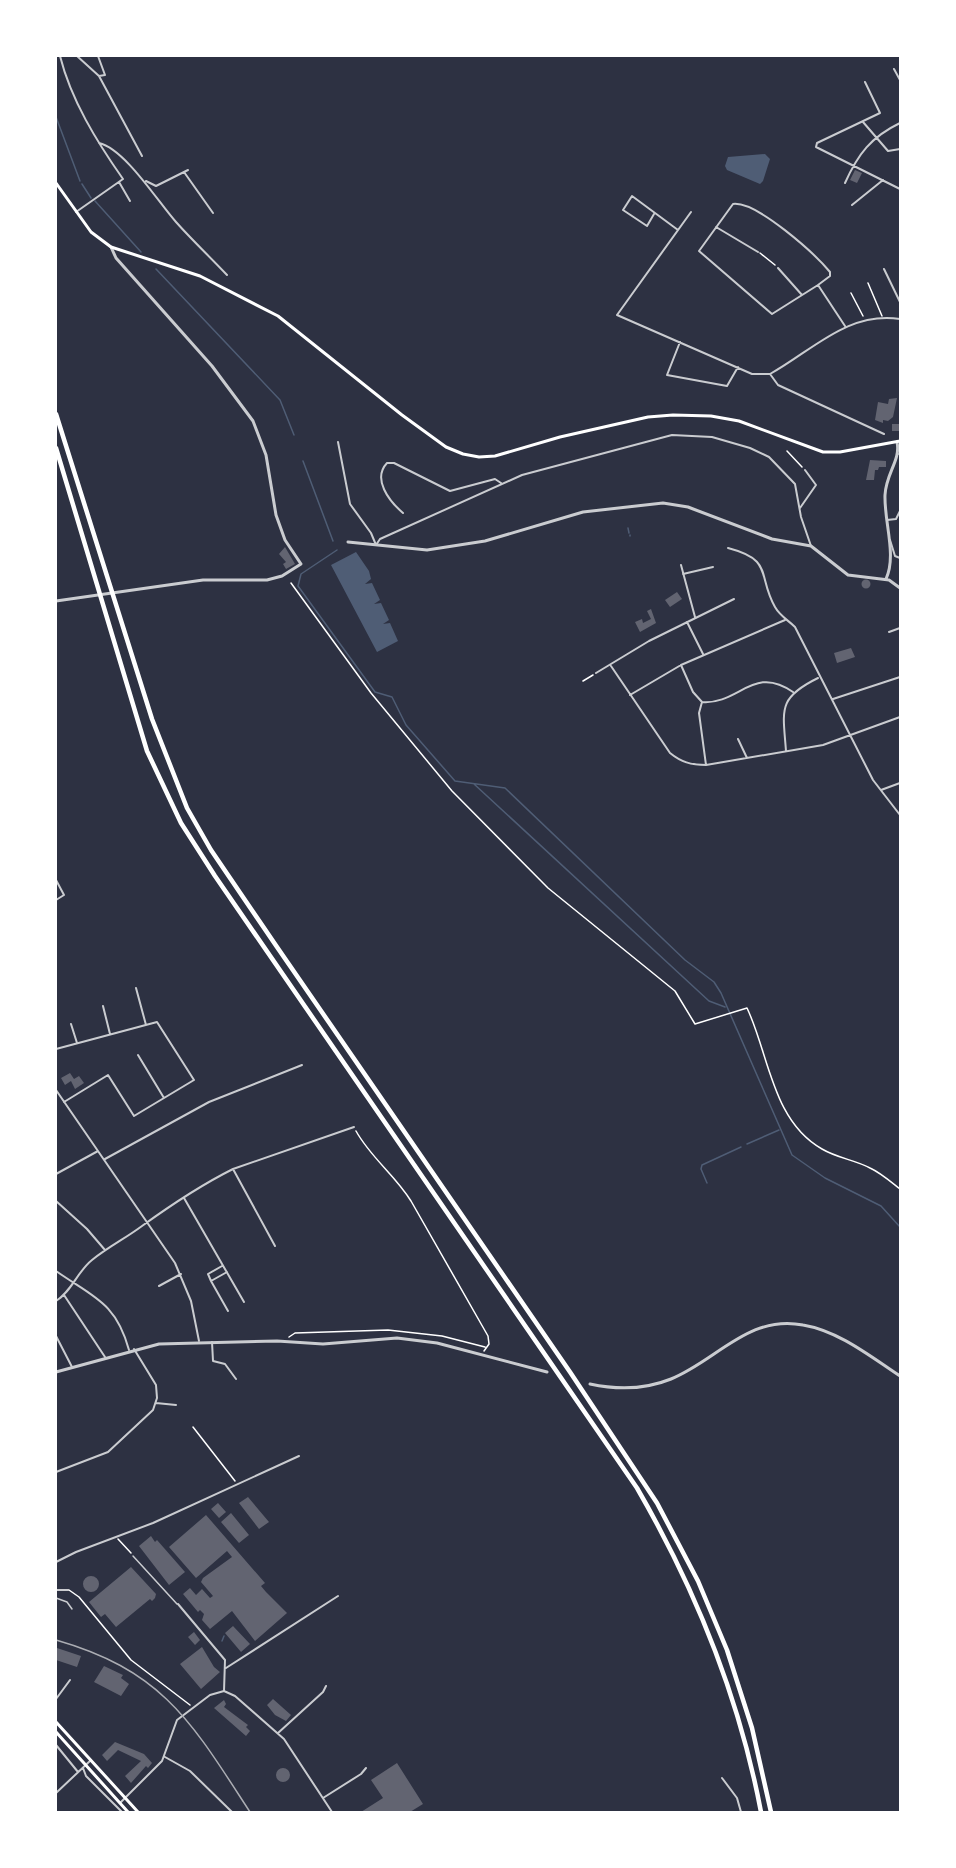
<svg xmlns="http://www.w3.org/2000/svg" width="956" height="1868" font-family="Arial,sans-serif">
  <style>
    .water { fill: #4f5d75 }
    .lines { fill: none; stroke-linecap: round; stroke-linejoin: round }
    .stream { stroke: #4f5d75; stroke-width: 1.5 }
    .building { fill: #626471 }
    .path { stroke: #fff; stroke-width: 1.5 }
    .service { stroke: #caccd0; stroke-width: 1.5 }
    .minor { stroke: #caccd0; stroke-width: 2 }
    .tertiary { stroke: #caccd0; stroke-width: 3 }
    .secondary { stroke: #fff; stroke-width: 3 }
    .motorway { stroke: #fff; stroke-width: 4.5 }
    .rail { stroke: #abadb3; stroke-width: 1.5 }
  </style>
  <rect width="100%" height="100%" fill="#2d3142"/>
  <path class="water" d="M 765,154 L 770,159 L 763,181 L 760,184 L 727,170 L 725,166 L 728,157 Z
    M 356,552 L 369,571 L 371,579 L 365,584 L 372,583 L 380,600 L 374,604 L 381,603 L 389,620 L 383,624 L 390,623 L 398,641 L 377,652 L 331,565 Z"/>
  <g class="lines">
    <path class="stream" d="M 56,117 L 80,181
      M 82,184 L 91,198
      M 95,201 L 141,252
      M 156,269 L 280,400 L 294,435
      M 303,461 L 333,541
      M 628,528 L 629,533
      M 630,535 L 630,536
      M 337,550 L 301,574 L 298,586 L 375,692 L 392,697 L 406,725 L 455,781 L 505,788 L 685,960 L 714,982 L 721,993 L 792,1155 L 825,1178 L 881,1206 L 900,1227
      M 474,784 L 709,1001 L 725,1007
      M 747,1144 L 779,1130
      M 707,1183 L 701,1169 L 702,1165 L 741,1147
      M 222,1641 L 224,1636"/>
  </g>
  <path class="building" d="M 855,170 L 862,173 L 857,183 L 850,180 Z
    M 897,398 L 893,417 L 888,421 L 883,420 L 883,423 L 875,420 L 878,402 L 888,404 L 889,399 Z
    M 892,424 L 900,424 L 900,431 L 892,431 Z
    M 870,460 L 886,461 L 886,467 L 879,467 L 878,470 L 875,470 L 874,480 L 866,480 Z
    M 285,547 L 295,564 L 286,569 L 283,564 L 286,562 L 279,554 Z
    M861.5 584a4.5 4.5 0 1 1 9 0a4.5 4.5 0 1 1-9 0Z
    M 677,592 L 682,599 L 670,607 L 665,600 Z
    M 651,609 L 656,623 L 640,632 L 635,622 L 642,619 L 643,623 L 651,619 L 647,611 Z
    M 851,648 L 855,657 L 837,663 L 834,653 Z
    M 70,1073 L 74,1079 L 79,1076 L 84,1083 L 75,1089 L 71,1081 L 65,1085 L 61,1078 Z
    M 248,1497 L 269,1522 L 259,1529 L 239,1503 Z
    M 218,1503 L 226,1512 L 219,1518 L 211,1509 Z
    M 231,1513 L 249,1535 L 239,1543 L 221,1522 Z
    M 206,1515 L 265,1583 L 261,1586 L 266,1592 L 287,1613 L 255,1641 L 232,1611 L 210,1629 L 202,1620 L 204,1614 L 200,1610 L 198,1612 L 183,1594 L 190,1588 L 196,1595 L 202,1589 L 210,1598 L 213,1596 L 201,1582 L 203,1578 L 232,1557 L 227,1551 L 196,1578 L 169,1547 Z
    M 151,1536 L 155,1542 L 157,1540 L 185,1572 L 169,1585 L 139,1546 Z
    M 131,1567 L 156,1594 L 155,1598 L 152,1601 L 150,1599 L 116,1627 L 105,1614 L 101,1617 L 89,1602 Z
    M83 1584a8 8 0 1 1 16 0a8 8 0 1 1-16 0Z
    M 233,1626 L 250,1644 L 241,1652 L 225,1633 Z
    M 194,1632 L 200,1640 L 195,1645 L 188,1637 Z
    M 202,1647 L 214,1667 L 220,1672 L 201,1689 L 180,1664 Z
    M 57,1648 L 81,1656 L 77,1667 L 56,1660 Z
    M 104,1666 L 123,1675 L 121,1678 L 129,1684 L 121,1696 L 94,1682 Z
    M 273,1699 L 291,1715 L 286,1721 L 275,1715 L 267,1705 Z
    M 224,1700 L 226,1704 L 224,1707 L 248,1725 L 246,1727 L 250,1731 L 246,1736 L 214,1708 Z
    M 115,1742 L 144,1754 L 152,1763 L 148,1768 L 146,1766 L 131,1783 L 125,1776 L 141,1761 L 118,1750 L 107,1761 L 102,1755 Z
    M 397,1763 L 423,1804 L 410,1812 L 361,1812 L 383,1798 L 371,1780 Z
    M276 1775a7 7 0 1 1 14 0a7 7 0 1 1-14 0Z"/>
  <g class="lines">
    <path class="path" d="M 760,253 L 775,265
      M 868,283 L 882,316
      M 851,293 L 863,316
      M 787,451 L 802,467
      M 291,583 L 371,693 L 452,791 L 548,888 L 675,991 L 695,1024 L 747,1008 C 769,1054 772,1121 822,1149 C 837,1158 855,1160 870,1168 C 881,1173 891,1182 900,1189
      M 583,681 L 593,675
      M 356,1131 C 371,1158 395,1175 411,1201 L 488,1336 L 489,1344 L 484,1351
      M 289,1337 L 295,1333 L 388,1330 L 442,1336 L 485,1347
      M 193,1427 L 235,1481
      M 118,1539 L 131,1553
      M 56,1590 L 69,1590 L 79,1597 L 131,1660 L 190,1705"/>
    <path class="service" d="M 133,1556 L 177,1604
      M 56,1598 L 67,1602 L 72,1609"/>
    <path class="minor" d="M 60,56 C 71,100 97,142 123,179 L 76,212
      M 77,56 L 99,76 L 142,156
      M 98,56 L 105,75 L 99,76
      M 894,69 L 900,80
      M 865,82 L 880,113 L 817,143 L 816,147 L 900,189
      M 863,122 L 888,151 L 900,149
      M 99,143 C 125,149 158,202 176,222 C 192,240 210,257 227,275
      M 184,172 L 213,213
      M 146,181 L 156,186 L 188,170
      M 119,182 L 130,201
      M 845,183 C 858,154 871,137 900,123
      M 852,205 L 883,180
      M 654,214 L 647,226 L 623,210 L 632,196 L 678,230
      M 716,227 L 758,252
      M 778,268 L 802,295
      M 884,269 L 900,302
      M 818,285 L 772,314 L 699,251 L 733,204 C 757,201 815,254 830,272 L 830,276 L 818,285 L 845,326
      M 617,315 L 752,374 L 770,374 L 778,385 L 884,434
      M 617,315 L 691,212
      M 680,342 L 667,375 L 727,386 L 738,367
      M 770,374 C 813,350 848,311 900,319
      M 338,442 L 350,504 L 371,533 L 376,545 L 380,539 L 522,475 L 672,435 L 712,437 L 750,448 L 769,457 L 795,484 L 801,517 L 811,546
      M 899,454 L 900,454
      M 800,508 L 816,485 L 805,470
      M 403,513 C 389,501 372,479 387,463 L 394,463 L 450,491 L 495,479 L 501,483
      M 887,520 L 896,519 L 900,511
      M 890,540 L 895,556 L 900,558
      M 728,548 C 774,560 757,575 775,607 C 780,616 788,620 795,627 L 873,780 L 900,815
      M 681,565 L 695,617
      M 683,574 L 713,567
      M 687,622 L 703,654
      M 889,632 L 900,628
      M 681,665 L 693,692 L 702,702 L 699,713 L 706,765
      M 611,666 L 670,753 C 681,762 691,765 706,765 L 823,745 L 900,717
      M 596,673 L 649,641 L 734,599
      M 630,695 L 681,665 L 785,620
      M 833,699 L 900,677
      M 702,702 C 739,705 753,664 793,692
      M 738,739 L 747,758
      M 786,751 C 783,710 777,698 818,678
      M 881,790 L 900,783
      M 56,880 L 64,895 L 56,900
      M 136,988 L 146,1025
      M 103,1006 L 110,1034
      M 71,1024 L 77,1043
      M 56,1049 L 157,1022 L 194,1080 L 134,1116 L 108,1075 L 64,1102
      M 138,1055 L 164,1098
      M 56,1090 L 175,1263 L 191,1301 L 199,1341
      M 105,1159 L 209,1102 L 302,1065
      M 233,1169 L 275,1246
      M 56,1174 L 98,1151
      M 184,1198 L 244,1302
      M 56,1201 L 87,1229 L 105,1250
      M 56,1271 C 93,1297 116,1302 129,1350
      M 227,1272 L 211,1281 L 228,1311
      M 211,1281 L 208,1274 L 222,1266
      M 159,1286 L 181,1274
      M 64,1295 L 105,1357
      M 56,1301 C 72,1291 77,1272 92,1260 C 108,1247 126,1238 142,1226 C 171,1205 201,1185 233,1169 L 354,1127
      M 56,1336 L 72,1367
      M 212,1342 L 213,1361 L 225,1364 L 236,1379
      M 156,1403 L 176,1405
      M 56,1472 L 108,1452 L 153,1410 L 157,1398 L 156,1385 L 134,1349
      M 56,1562 L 76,1552 L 153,1523 L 299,1456
      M 178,1604 L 225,1660 L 224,1691
      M 226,1668 L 338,1596
      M 56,1699 L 70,1680
      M 278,1733 L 323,1692 L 326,1686
      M 56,1745 L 78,1772
      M 165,1757 L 190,1771 L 232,1812
      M 83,1768 L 86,1776 L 122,1812
      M 722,1778 L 737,1798 L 741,1812
      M 56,1793 L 91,1760
      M 323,1798 L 361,1774 L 366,1768
      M 120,1803 L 162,1761 L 177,1720 L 210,1695 L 224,1691 L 235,1696 L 284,1739 L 332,1812"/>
    <path class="tertiary" d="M 348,542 L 427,550 L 485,541 L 583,512 L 663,503 L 688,507 L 772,539 L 811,546 L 848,575 L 889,580 L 900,588
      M 886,579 C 897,555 884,522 885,495 C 886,473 901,460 897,442
      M 56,601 L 203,580 L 267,580 L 282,576 L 301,564 L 285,540 L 276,515 L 266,455 L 253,421 L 212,366 L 116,258 L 111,247
      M 56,1372 L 159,1344 L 277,1341 L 323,1344 L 397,1338 L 437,1343 L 547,1372
      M 590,1384 C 618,1390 644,1390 671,1379 C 716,1361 749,1314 803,1325 C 839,1331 871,1357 900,1376"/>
    <path class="secondary" d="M 56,183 L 91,232 L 111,247 L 200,276 L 278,316 L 402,415 L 446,447 L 463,454 L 479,457 L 495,456 L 560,437 L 648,417 L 673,415 L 711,416 L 739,421 L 823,452 L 840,452 L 900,441
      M 56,1722 L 138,1812
      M 56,1732 L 128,1812"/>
    <path class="motorway" d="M 56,414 L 152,719 L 187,808 L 211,850 L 277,947 L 570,1372 L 657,1503 L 698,1581 L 727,1650 L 752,1728 L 771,1812
      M 56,448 L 147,751 L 181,823 L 215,876 L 637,1488 C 696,1590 739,1696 761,1812"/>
    <path class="rail" d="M 56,1640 C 164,1671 192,1723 250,1812"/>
  </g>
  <rect width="956" height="1868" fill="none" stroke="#ffffff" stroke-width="114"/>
</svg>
